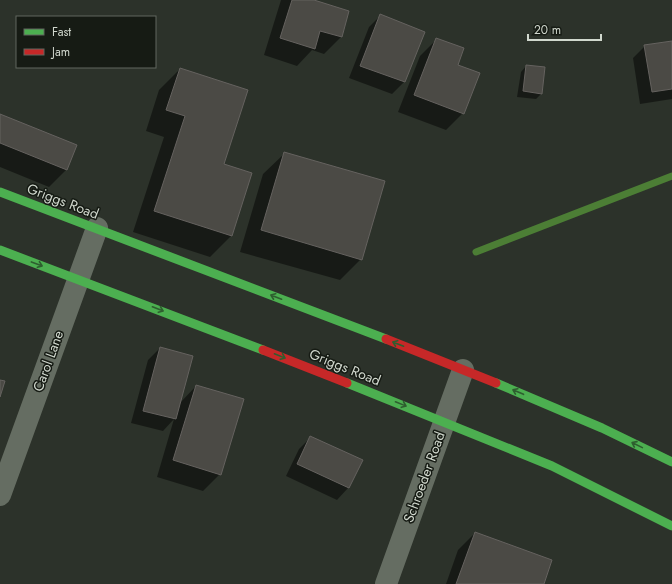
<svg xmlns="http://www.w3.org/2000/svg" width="672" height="584" font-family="Jost,sans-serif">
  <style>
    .shadow { fill: #0007 }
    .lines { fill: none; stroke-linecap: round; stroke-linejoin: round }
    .stream { stroke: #4c7e35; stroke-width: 7 }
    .building { fill: #4b4a45; stroke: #65625f }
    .street { stroke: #656d62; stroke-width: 22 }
    .fast { stroke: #4caf50; stroke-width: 9 }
    .jam { stroke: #c62828; stroke-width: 9 }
    .oneway { stroke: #2e5e2f }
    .labels { text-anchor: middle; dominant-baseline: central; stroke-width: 3; stroke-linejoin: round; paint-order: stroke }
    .street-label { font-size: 14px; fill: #d1d8ce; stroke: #161b14 }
  </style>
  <rect width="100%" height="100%" fill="#2c322a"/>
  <path class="shadow" d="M 281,0 L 313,0 L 348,12 L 341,37 L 324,54 L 312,50 L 297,66 L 264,55 Z
    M 381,15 L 423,32 L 404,82 L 392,94 L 349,78 L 369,27 Z
    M 437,39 L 457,65 L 463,113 L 446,130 L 398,112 L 420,56 Z
    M 672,42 L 672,99 L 640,104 L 633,58 L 645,46 Z
    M 526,66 L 542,93 L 536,99 L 517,97 L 521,72 Z
    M 180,69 L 223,165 L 231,236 L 210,257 L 133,232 L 164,137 L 146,131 L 159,90 Z
    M 0,115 L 76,146 L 66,170 L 49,187 L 0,167 Z
    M 285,153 L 361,259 L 340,280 L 240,252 L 263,174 Z
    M 160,348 L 179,404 L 196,386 L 220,474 L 203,491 L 157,477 L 174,419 L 163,431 L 131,423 L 148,360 Z
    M 311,437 L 348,488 L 337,500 L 286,476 L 299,449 Z
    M 475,533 L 542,584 L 446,584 L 458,550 Z"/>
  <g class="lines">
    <path class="stream" d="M 476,252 L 672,176"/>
  </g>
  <path class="building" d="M 292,0 L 314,0 L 349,11 L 342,37 L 320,31 L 315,49 L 280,38 Z
    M 380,14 L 425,32 L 405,82 L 360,66 Z
    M 436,38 L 464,48 L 458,65 L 480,73 L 464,114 L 414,95 Z
    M 672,41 L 672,89 L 652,92 L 644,45 Z
    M 526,65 L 545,67 L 542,94 L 523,91 Z
    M 180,68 L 248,90 L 224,164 L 252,173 L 232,236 L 154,211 L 185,116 L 166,110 Z
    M 0,114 L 77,145 L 67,170 L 0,143 Z
    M 284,152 L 385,181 L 362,260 L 261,230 Z
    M 160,347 L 193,356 L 176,419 L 143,411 Z
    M 0,380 L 5,381 L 0,397 Z
    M 196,385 L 244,399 L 221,475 L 173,460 Z
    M 310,436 L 363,460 L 349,488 L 297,464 Z
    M 475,532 L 552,560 L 544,584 L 456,584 Z"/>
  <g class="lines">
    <path class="street" d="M 0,495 L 97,228
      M 386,584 L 463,370"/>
    <path class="fast" d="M 0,192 L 386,339
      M 0,250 L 263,350
      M 347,383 L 552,466 L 672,526
      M 496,383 L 602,428 L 672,462"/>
    <path class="jam" d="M 386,339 L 496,383
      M 263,350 L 347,383"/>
  </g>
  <defs><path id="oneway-shaft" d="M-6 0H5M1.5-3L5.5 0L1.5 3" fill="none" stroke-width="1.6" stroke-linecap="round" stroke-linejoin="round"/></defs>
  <g class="oneway">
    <use href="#oneway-shaft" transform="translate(37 264) rotate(20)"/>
    <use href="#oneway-shaft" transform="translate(276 297) rotate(-159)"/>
    <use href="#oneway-shaft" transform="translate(158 309) rotate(21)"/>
    <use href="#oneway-shaft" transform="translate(398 344) rotate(-159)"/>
    <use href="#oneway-shaft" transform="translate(280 356) rotate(22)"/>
    <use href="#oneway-shaft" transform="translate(518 392) rotate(-157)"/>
    <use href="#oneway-shaft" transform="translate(401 404) rotate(22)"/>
    <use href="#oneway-shaft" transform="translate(637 445) rotate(-154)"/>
  </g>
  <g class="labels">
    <g class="street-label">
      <text transform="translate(63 201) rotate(21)">Griggs Road</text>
      <text transform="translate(48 361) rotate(-70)">Carol Lane</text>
      <text transform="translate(345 367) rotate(22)">Griggs Road</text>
      <text transform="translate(424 477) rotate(-70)">Schroeder Road</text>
    </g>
  </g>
  <rect x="16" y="16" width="140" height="52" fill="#161b14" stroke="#61675e"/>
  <rect x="24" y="29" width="20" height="6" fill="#4caf50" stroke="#61675e"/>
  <text x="52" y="36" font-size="12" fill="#d1d8ce">Fast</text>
  <rect x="24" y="49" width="20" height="6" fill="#c62828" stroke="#61675e"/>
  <text x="52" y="56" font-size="12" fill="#d1d8ce">Jam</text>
  <path d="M528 34v6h73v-6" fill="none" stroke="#d1d8ce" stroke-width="2"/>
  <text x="534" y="34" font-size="12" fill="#d1d8ce" stroke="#161b14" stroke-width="3" paint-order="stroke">20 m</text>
</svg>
